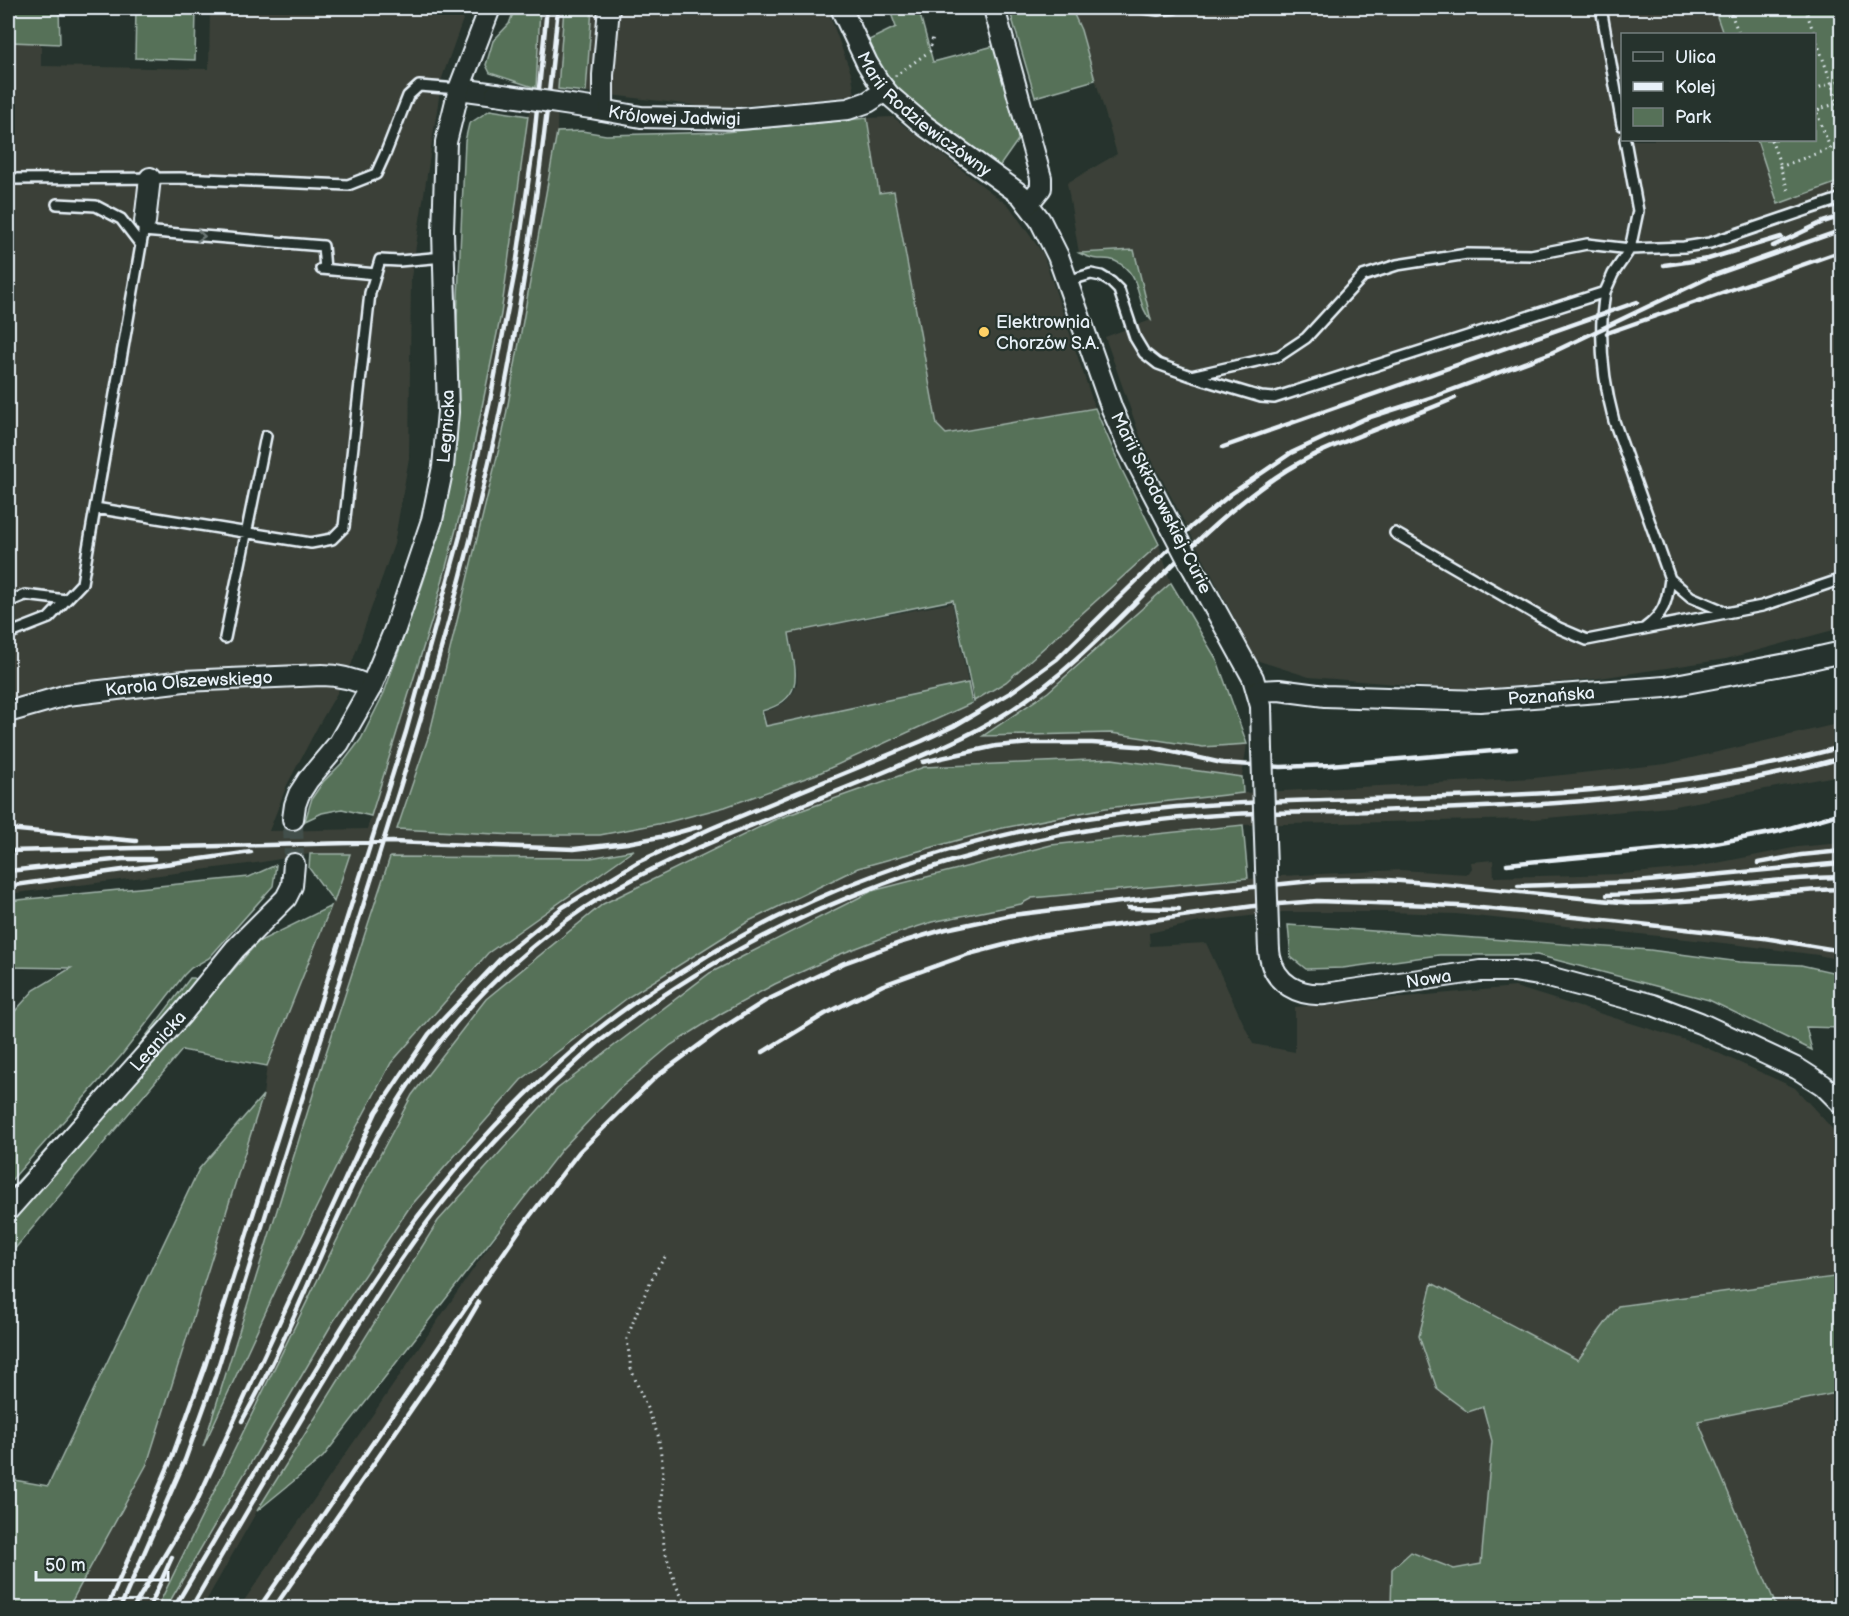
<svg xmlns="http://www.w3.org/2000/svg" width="1849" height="1616" font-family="'Balsamiq Sans',sans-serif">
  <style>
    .built { fill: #3a4138; fill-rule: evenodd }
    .green { fill: #567158; stroke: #9fb1a8; stroke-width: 1.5 }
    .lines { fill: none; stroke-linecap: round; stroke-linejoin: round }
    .minor-tunnel { stroke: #43504b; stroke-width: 20; stroke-dasharray: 20 10; stroke-linecap: butt }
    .service-casing { stroke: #e8f1f8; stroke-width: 14 }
    .minor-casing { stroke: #e8f1f8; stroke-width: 24 }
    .path { stroke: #e8f1f8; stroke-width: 3; stroke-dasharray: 1.5 4.5; stroke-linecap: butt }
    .service { stroke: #26332d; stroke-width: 9 }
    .minor { stroke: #26332d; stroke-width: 20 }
    .rail { stroke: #e8f1f8; stroke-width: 4.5 }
    .minor-bridge-casing { stroke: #e8f1f8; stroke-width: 24; stroke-linecap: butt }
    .minor-bridge { stroke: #26332d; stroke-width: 20 }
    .oneway { stroke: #6a7674 }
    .poi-dot { fill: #ffd166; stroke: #26332d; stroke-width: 2 }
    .labels { text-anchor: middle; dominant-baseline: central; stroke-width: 4.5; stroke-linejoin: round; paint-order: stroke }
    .street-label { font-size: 18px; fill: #e8f1f8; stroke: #26332d }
    .poi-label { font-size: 18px; fill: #e8f1f8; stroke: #26332d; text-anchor: start }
  </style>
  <rect width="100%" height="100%" fill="#26332d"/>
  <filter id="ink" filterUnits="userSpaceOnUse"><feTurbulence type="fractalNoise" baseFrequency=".0167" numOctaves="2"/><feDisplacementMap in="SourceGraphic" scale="12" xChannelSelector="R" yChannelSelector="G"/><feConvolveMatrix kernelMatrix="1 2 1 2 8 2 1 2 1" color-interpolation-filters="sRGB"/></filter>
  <g filter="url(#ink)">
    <path class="built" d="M 8,8 L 41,8 L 41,66 L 209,69 L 210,8 L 467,8 L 442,78 L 411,278 L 409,458 L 394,544 L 348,674 L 318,726 L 287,785 L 269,831 L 367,829 L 433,616 L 460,514 L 501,314 L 528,116 L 536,88 L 540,8 L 564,8 L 558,89 L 557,132 L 503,432 L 430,732 L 397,828 L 668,822 L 725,807 L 817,774 L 972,703 L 1006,682 L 1159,544 L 1171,583 L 1048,692 L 984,736 L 1111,733 L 1203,747 L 1247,744 L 1242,777 L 1112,759 L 924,768 L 774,820 L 603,904 L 412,1095 L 363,1187 L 157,1608 L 68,1608 L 147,1464 L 263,1095 L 267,1066 L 331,906 L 334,902 L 349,854 L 310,854 L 256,863 L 8,894 ZM 632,850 L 488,953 L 391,1063 L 348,1143 L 279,1283 L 205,1441 L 326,1053 L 390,858 L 592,858 Z
      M 592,8 L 827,8 L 852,76 L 855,96 L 716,108 L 586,92 Z
      M 1071,8 L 1714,8 L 1723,34 L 1622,34 L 1622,140 L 1757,140 L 1778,204 L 1841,181 L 1841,628 L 1726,659 L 1593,679 L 1472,690 L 1309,677 L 1256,660 L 1141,439 L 1105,337 L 1151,320 L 1133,250 L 1079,253 L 1067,183 L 1117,154 L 1081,30 Z
      M 893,117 L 1010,207 L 1043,254 L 1095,408 L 946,434 L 937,425 L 894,191 L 879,194 L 867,118 Z
      M 952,603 L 968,682 L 767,725 L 764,712 L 773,709 L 785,702 L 794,691 L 797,683 L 797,671 L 790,633 Z
      M 1841,723 L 1841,775 L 1670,807 L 1535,819 L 1243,825 L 1051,845 L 872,891 L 710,973 L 557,1089 L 438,1221 L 257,1511 L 202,1608 L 166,1608 L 333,1322 L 409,1208 L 521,1080 L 630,996 L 749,921 L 858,868 L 998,829 L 1106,808 L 1243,793 L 1534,778 L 1666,764 Z
      M 1841,843 L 1841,960 L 1818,955 L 1732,944 L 1456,914 L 1385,912 L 1283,912 L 1199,922 L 1149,933 L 1150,946 L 1206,943 L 1253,1044 L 1295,1052 L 1295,1007 L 1515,987 L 1698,1044 L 1795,1088 L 1839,1136 L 1842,1150 L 1841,1276 L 1618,1306 L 1578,1360 L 1432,1283 L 1419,1336 L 1437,1389 L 1468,1412 L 1483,1406 L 1492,1441 L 1481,1564 L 1454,1569 L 1411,1552 L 1392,1570 L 1391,1608 L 239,1608 L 519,1203 L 562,1149 L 618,1090 L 671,1045 L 722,1013 L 805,969 L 866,943 L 910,929 L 957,916 L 1021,904 L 1032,898 L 1281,876 L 1400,870 L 1468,874 L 1472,868 L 1471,862 L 1493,860 L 1494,877 L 1622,874 L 1691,868 L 1798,847 Z
      M 1841,1392 L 1841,1608 L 1777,1608 L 1698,1420 Z"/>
    <path class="green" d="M 11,8 L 59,8 L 60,44 L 11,42 Z
      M 136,8 L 196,8 L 195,60 L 135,58 Z
      M 515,8 L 540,8 L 536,88 L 490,73 L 486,65 L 493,41 L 509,24 Z
      M 564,8 L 592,8 L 586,92 L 558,89 Z
      M 889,8 L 931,8 L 919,11 L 933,62 L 994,46 L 1020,137 L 999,167 L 939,125 L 900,93 L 888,80 L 865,42 L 896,27 Z
      M 1009,8 L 1071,8 L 1081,30 L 1095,80 L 1035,97 Z
      M 1714,8 L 1841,8 L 1841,181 L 1778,204 L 1757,140 L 1814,140 L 1814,34 L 1723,34 Z
      M 490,110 L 528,116 L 501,314 L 460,514 L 433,616 L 371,816 L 342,809 L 322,813 L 305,821 L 312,798 L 323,782 L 345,760 L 361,739 L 384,693 L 423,583 L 443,518 L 457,439 L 457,319 L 465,141 L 469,124 Z
      M 867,118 L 879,193 L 894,191 L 937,425 L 946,434 L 1095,408 L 1122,470 L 1159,544 L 1006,682 L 974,701 L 953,600 L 789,633 C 794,668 809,698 762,711 L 766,726 L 968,683 L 972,703 L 817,774 L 725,807 L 668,822 L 600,835 L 515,835 L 397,829 L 430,732 L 503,432 L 557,132 L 582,131 L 606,135 L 725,132 Z
      M 1134,250 L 1151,320 C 1135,305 1144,274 1115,261 C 1108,258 1100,260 1092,258 C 1088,257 1083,255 1079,253 Z
      M 1171,583 L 1217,660 L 1247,744 L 1203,747 L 1111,733 L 983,736 L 1048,692 Z
      M 1112,759 L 1242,777 L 1243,793 L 1106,808 L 998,829 L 858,868 L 749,921 L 630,996 L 521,1080 L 409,1208 L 333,1322 L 166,1608 L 157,1608 L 363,1187 L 412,1095 L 486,999 L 603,904 L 774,820 L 924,767 Z
      M 1243,825 L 1248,878 L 1032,898 L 1021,904 L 932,922 L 885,937 L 838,955 L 775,984 L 722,1013 L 671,1045 L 618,1090 L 562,1149 L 323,1457 L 257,1511 L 438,1221 L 557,1089 L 710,973 L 872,891 L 1051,845 Z
      M 634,850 L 488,953 L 391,1063 L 348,1143 L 279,1283 L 203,1447 L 326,1053 L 390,857 L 591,858 Z
      M 310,854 L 350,854 L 334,902 L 309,868 Z
      M 276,865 L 273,886 L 209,958 L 191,968 L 184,975 L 121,1056 L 8,1184 L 8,1045 L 13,1039 L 8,1033 L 8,1019 L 34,990 L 71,968 L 8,967 L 8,901 L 249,877 Z
      M 331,906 L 267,1066 L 182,1050 L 8,1257 L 8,1224 L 258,942 Z
      M 1288,925 L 1650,950 L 1740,962 L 1801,965 L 1841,974 L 1841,1028 L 1806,1027 L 1812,1050 L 1709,1000 L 1537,955 L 1439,955 L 1343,968 L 1306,969 L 1291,957 Z
      M 190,978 L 194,978 L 198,981 L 8,1200 L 8,1192 L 134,1052 Z
      M 263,1095 L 147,1464 L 68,1608 L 8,1608 L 8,1479 L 48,1486 L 199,1169 Z
      M 1841,1276 L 1841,1392 L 1698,1421 L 1777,1608 L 1391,1608 L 1392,1569 L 1411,1552 L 1454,1569 L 1481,1564 L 1492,1441 L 1483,1407 L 1468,1412 L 1437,1389 L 1419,1336 L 1432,1283 L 1578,1360 L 1618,1306 Z"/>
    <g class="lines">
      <path class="minor-tunnel" d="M 293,819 L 294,864"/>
      <defs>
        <path id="service" d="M 1143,8 L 1158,10 L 1175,8
          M 1601,8 L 1622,125
          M 8,179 L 180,178 L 348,185 L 376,174 L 386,152 L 408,96 L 419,86 L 459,89
          M 57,204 L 96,206 L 121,219 L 141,245
          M 143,231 L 323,246 L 325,269
          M 321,269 L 376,274
          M 1067,281 L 1091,274 L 1101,276 L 1111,282 L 1119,290 L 1135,338 L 1144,353 L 1158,364 L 1191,376 L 1279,356 L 1306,338 L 1363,276 L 1397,265 L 1467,254 L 1531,255 L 1587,244 L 1630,249 L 1684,247 L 1710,243 L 1842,198
          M 1605,292 C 1598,334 1603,380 1614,421 L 1670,579 L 1691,597 L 1726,612
          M 1194,377 L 1261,397 L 1274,398 L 1605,292 L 1613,274 L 1630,249 L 1638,211 L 1625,140
          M 95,508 L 311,543 L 332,539 L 344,527 L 370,293 L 380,260 L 399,261 L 444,257
          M 1395,533 L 1559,628 L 1587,640 L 1762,606 L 1842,579
          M 8,602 L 25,595 L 66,600
          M 1645,628 C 1664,614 1667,602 1670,579
          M 8,634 L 49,618 L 82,583 L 145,222
          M 225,638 L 266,436"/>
        <g id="minor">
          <path id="s1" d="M 841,8 L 867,63 L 878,81 L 889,95 L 925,126 L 1021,195 L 1040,220 L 1058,256 L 1112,409 L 1127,443 L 1171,527"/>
          <path d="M 994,8 L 1041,178 L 1041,188 L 1028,204"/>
          <path d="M 459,89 L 496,94"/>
          <path id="s2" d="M 591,108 L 641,117 L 740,119 L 848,109 L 868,102 L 885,91"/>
          <path d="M 603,110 L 603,75 L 609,8"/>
          <path d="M 145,222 L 150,178"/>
          <path d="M 1192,567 L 1253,678 L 1261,706 L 1262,749"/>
          <path id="s3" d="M 1258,691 L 1279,690 L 1325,696 L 1480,701 L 1665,687 L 1798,662 L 1842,652"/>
          <path id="s4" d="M 8,712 L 67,695 L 184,681 L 322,675 C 340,675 354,679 371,687"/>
          <path id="s5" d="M 293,819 L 295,805 L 299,794 L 308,780 L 339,743 L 371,687 L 395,629 L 432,520 L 443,467 L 448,412 L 443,231 L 446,142 L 459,89 L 490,8"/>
          <path id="s6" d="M 1268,928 C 1269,937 1268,948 1270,957 C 1275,984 1299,996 1325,994 L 1480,971 L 1514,971 L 1545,976 L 1653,1005 L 1700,1023 L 1798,1069 L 1823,1085 L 1842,1104"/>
          <path id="s7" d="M 8,1210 L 182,1014 L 235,949 L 286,898 L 292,886 L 294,864"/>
        </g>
      </defs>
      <use href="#service" class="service-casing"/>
      <use href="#minor" class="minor-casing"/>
      <path class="path" d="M 1729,8 L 1739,34
        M 1805,8 L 1842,113
        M 895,76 L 930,51 L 933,36
        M 1814,89 L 1842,80
        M 1817,113 L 1830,148
        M 1814,114 L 1817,113 L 1819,109 L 1842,102
        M 1842,120 L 1837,122 L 1842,134
        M 1771,140 L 1781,166
        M 1788,190 L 1780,167 L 1842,144
        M 665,1257 L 655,1272 L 636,1314 L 627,1339 L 631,1369 L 658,1435 L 663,1467 L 661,1503 L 664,1548 L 676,1586 L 688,1608"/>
      <use href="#service" class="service"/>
      <use href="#minor" class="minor"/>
      <path class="rail" d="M 1773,246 L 1823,222 L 1842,216
        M 1664,265 L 1708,259 L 1781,237
        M 1607,333 L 1842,251
        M 1223,447 L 1637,302
        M 923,762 L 996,746 L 1031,743 L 1092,743 L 1151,747 L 1222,763 L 1281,767 L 1330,765 L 1516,749
        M 8,829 L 136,841
        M 8,851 L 393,842 L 574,849 L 627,843 L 665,836 L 701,826
        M 1758,863 L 1801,855 L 1842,851
        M 1507,864 L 1699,846 L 1776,832 L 1842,813
        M 8,871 L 123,859 L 154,859
        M 8,886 L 251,852
        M 1518,886 L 1637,882 L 1842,863
        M 1607,895 C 1685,893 1763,878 1842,877
        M 1128,908 L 1179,909
        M 763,1052 L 825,1014 L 883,985 L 969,954 L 1039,936 L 1254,906 L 1317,901 L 1460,906 L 1614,921 L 1764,938 L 1842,951
        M 242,1421 C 294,1330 327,1229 377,1137 C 436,1029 527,934 637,877 C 720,834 810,804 896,767 C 931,752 967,737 1000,717 C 1093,661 1157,570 1241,503 C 1262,486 1286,469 1310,457 C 1357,434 1407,419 1455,398
        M 107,1608 L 171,1460 L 205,1366 L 406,732 L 460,536 L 490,401 L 516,266 L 533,149 L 547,8
        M 120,1608 L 185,1460 L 215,1377 C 262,1225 310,1074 358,922 C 412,751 466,578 502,402 C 528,271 545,140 558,8
        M 133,1608 L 197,1501 L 376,1112 L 429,1034 L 503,956 L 563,907 L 638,862 L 712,828 L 922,741 L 954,726 L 1010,693 L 1057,659 L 1191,527 L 1231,494 L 1291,453 L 1364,419 L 1433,397 L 1551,353 L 1714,275 L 1842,230
        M 149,1608 L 172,1557
        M 174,1608 C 212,1544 250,1480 288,1416 C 333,1341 378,1265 434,1196 C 482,1136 537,1080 597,1030 C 626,1007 658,986 689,967 C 835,875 1004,822 1176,807 C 1314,796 1454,801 1592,790 C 1676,783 1760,769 1842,747
        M 191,1608 C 236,1530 281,1452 328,1375 C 363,1317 398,1260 439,1207 C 478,1157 523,1111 570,1068 C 582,1057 594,1045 608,1035 C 791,895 1004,827 1233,814 C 1269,812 1306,813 1343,812 C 1510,807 1679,803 1842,758
        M 259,1608 L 523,1225 L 579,1152 L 657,1076 L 721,1029 L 765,1001 L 844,963 L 902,942 L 946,929 L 1012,915 L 1186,894 L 1321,880 L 1374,879 L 1428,883 L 1631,903 C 1701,903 1771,891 1842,889
        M 274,1608 L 442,1365 L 479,1302"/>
      <defs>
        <path id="minor-bridge" d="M 496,94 L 591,108
          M 1171,527 L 1192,567
          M 1262,749 L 1268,928"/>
      </defs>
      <use href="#minor-bridge" class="minor-bridge-casing"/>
      <use href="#minor-bridge" class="minor-bridge"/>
    </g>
    <defs><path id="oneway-chevron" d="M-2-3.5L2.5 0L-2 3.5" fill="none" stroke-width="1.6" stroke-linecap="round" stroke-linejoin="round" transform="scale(1.5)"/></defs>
    <use class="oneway" href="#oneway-chevron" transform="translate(201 236) rotate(5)"/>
  </g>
  <circle class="poi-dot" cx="984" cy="332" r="6"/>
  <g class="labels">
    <g class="street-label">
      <text stroke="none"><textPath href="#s1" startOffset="138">Marii Rodziewiczówny</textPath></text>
      <text stroke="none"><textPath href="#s2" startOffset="84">Królowej Jadwigi</textPath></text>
      <text stroke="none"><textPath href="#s5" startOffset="428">Legnicka</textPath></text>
      <text transform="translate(1161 503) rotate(63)">Marii Skłodowskiej-Curie</text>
      <text stroke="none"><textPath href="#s4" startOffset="184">Karola Olszewskiego</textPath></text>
      <text stroke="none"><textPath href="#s3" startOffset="294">Poznańska</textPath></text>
      <text stroke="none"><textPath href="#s6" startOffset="207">Nowa</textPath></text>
      <text stroke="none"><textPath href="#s7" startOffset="226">Legnicka</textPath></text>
    </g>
    <g class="poi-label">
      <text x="996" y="322">Elektrownia<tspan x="996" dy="21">Chorzów S.A.</tspan></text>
    </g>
  </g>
  <rect width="1849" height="1616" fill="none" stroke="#26332d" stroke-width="30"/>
  <rect x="15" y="15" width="1819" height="1586" fill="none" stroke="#e8f1f8" stroke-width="2" filter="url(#ink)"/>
  <rect x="1621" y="33" width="195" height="108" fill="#26332d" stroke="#747f7e" stroke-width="1.5"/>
  <rect x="1633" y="52" width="30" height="9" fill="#26332d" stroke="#747f7e" stroke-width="1.5"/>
  <text x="1675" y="63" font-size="18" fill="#e8f1f8">Ulica</text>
  <rect x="1633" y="82" width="30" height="9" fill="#e8f1f8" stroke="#747f7e" stroke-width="1.5"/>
  <text x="1675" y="93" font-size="18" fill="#e8f1f8">Kolej</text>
  <rect x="1633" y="108" width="30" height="18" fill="#567158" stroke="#747f7e" stroke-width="1.5"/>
  <text x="1675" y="123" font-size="18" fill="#e8f1f8">Park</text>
  <path d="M36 1571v9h132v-9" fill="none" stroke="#e8f1f8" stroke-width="3"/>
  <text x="45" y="1571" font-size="18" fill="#e8f1f8" stroke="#26332d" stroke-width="4.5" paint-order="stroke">50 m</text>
</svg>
